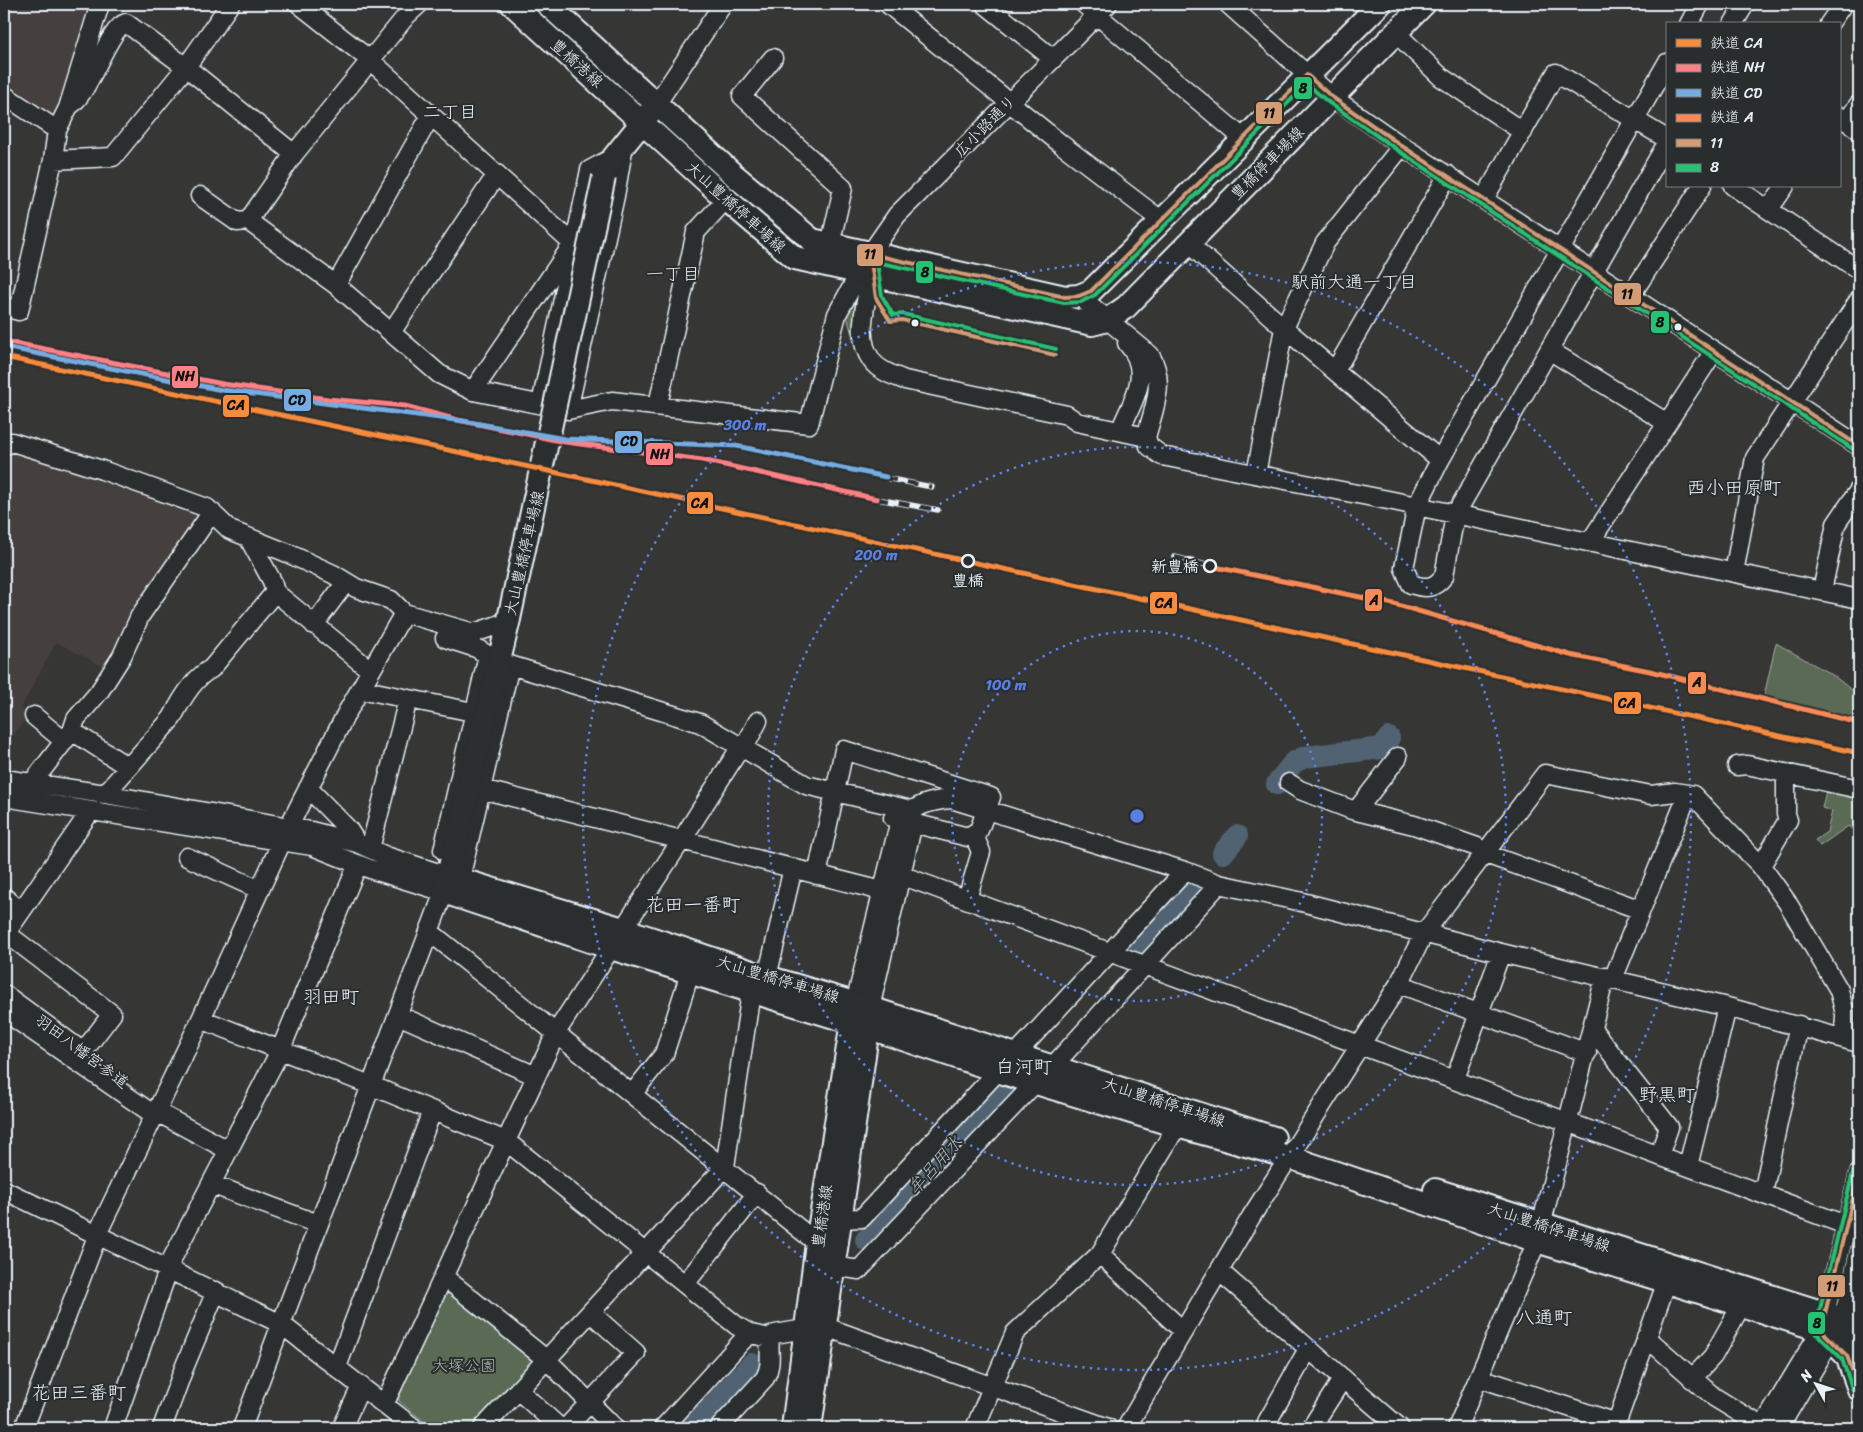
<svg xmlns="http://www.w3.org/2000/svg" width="1863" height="1432" font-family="Sriracha,'Klee One',sans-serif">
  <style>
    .built { fill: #45403d }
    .green { fill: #5a6b54; stroke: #a1aea6 }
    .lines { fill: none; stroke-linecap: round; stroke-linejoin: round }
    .river { stroke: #516373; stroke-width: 22 }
    .minor-casing { stroke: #e8f1f8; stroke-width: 21 }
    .major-casing { stroke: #e8f1f8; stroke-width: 26 }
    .minor { stroke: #2a2d2e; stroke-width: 18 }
    .major { stroke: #2a2d2e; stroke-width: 22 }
    .rail-casing { stroke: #e8f1f8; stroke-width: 5.5 }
    .rail { stroke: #2a2d2e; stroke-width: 4; stroke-dasharray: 11; stroke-linecap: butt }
    .major-bridge-casing { stroke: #e8f1f8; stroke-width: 26; stroke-linecap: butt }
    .major-bridge { stroke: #2a2d2e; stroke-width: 22 }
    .bus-1-casing { stroke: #2a2d2e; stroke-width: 8 }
    .bus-2-casing { stroke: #2a2d2e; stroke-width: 8 }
    .bus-1 { stroke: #d39c74; stroke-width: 4 }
    .bus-2 { stroke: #26c172; stroke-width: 4 }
    .rail-1-casing { stroke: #2a2d2e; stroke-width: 9 }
    .rail-2-casing { stroke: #2a2d2e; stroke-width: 9 }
    .rail-3-casing { stroke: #2a2d2e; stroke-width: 9 }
    .rail-4-casing { stroke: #2a2d2e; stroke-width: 9 }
    .rail-1 { stroke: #f78b3e; stroke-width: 5 }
    .rail-2 { stroke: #ff8085; stroke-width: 5 }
    .rail-3 { stroke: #75ace2; stroke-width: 5 }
    .rail-4 { stroke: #f98a56; stroke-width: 5 }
    .ring { fill: none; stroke: #5a7fe2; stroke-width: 2.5; stroke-dasharray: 2.5 5 }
    .bus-dot { fill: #e8f1f8; stroke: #2a2d2e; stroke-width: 2 }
    .stop-dot { fill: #2a2d2e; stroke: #e8f1f8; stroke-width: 2.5 }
    .labels { text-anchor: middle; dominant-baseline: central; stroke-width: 4; stroke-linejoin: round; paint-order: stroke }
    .street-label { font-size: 16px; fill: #e8f1f8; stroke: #2a2d2e }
    .stop-label { font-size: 16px; font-weight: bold; fill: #e8f1f8; stroke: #2a2d2e; text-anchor: end }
    .park-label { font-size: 16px; fill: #a8b5ae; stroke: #2a2d2e }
    .neighbourhood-label { font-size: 18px; fill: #e8f1f8; stroke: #2a2d2e }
    .water-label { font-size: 18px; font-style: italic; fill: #acb8c3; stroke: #2a2d2e }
    .quarter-label { font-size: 19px; fill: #e8f1f8; stroke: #2a2d2e }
    .centre { fill: #5a7fe2; stroke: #2a2d2e; stroke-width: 2.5 }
    .ring-label { font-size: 15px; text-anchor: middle; font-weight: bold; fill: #5a7fe2; stroke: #2a2d2e; stroke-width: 4; stroke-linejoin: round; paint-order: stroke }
    .line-badge { stroke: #2a2d2e; stroke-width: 2 }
    .pale-badge-label { font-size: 14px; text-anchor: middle; font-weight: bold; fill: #111 }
  </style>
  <rect width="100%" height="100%" fill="#363635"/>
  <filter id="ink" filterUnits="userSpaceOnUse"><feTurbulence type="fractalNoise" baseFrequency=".02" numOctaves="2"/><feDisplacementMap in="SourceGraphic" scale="10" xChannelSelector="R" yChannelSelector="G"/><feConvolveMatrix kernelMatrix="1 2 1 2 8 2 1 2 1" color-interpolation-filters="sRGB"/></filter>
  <g filter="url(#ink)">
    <path class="built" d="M 4,4 L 94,4 L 61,112 L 52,114 L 4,81 Z
      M 10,450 L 207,516 L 111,671 L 56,642 L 21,708 L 29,715 L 4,748 L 4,462 Z"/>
    <path class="green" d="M 859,298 L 866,362 L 859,359 L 847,317 L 847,311 L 854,299 Z
      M 1776,643 L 1834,676 L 1859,696 L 1859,720 L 1764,696 Z
      M 1827,787 L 1859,793 L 1859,835 L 1848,826 L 1820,846 L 1815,840 L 1827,832 L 1832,811 L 1822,808 Z
      M 449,1291 L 533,1356 L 533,1362 L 471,1428 L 432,1428 L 399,1401 L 398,1396 L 444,1292 Z"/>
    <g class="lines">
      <path class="river" d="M 1277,784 L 1294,762 L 1305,757 L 1382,748 L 1389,738
        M 1223,853 L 1237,836
        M 1137,947 L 1191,889
        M 866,1240 L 1003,1090
        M 691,1428 L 752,1364"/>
      <defs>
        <path id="minor" d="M 299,4 L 370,60 L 573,244
          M 419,4 L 407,15 L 294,154 L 248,221 L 336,285 L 439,374 L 473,391 L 568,410 L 612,401 L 809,424 L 837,314 L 870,254 L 897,215 L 1108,4
          M 888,4 L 1061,144 L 1162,221
          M 985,4 L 1052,58
          M 1084,4 L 1244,139
          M 1228,4 L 1332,97 L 1402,146 L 1859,446
          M 1689,24 L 1700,4
          M 1733,24 L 1745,4
          M 1829,24 L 1843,4
          M 1395,32 L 1441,77 L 1523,132
          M 773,58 L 742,96 L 843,188 L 830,245
          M 1667,63 L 1440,460 L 1417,506 L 1404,568 L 1411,584 C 1426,589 1434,589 1444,576 L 1455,515 L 1667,143
          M 4,95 L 57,130
          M 657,103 L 723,4
          M 72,104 C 91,89 109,27 126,23 L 186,67 L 294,154
          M 1839,116 L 1859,130
          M 1847,121 L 1859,104
          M 53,160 L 113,157 L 186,67 L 230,4
          M 1733,186 L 1859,270
          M 200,196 L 237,222 L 248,221
          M 1484,199 L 1556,73 L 1667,139
          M 1769,209 L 1785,186
          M 1188,243 L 1284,328 L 1440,460
          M 871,262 C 872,293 851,333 872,361 C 879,371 894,376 905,380 L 1067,415 L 1077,422 L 1146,437 C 1154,409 1166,381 1150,355 L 1079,296
          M 336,285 L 431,115
          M 1631,295 L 1702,186
          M 4,307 L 19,311 L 53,160 L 57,130 L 68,108 L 100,4
          M 392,331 L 497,174
          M 1549,350 L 1667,423
          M 1335,371 L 1448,175
          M 473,391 L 568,251
          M 541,404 L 590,170 L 614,157
          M 658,405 L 696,232 L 726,199
          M 568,410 L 615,196 L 623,150
          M 1120,431 C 1132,401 1154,372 1127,343
          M 1146,437 L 1149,446 L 1162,456 L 1393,501 L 1859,599
          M 4,446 L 12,442 L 102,470 L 207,508 L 230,530 L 285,552 L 333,574 L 356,588 L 391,600 L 404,613 L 474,633 L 498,625 L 509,619
          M 1256,474 L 1284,328 L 1325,243 L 1402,146
          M 248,537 L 272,581 L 275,592 L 370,670
          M 1590,542 L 1714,351
          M 1734,573 L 1755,458 L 1859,300
          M 1822,591 L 1836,524 L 1859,490
          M 314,625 L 346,582
          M 360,689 L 473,712
          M 34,716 L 64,741
          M 72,731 L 128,767
          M 743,750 L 758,721
          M 1737,766 L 1747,765 L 1859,789
          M 4,779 L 105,794 L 311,831 L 357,843 L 386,856 L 448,876
          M 32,783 L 72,731 L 76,719 L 99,692 L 122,656 L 140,616 L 212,512
          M 1289,783 L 1300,790 L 1352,810 L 1414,825 L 1477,847 L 1486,854 L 1641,910
          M 308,788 L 348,829 L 357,843
          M 481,789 L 882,891
          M 105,794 L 172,718 C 180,702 194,677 211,669 L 275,592
          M 4,797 L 312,846 L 370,869 L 444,892 L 242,1428
          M 1356,811 L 1398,757
          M 370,849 L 408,699
          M 443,850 L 488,655 L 476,648 L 445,638
          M 187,857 L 260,890
          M 1761,866 L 1788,820 L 1786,814 L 1786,773
          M 817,875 L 844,750 L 991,797 L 979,830 L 968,837 L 893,818
          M 901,875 L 1859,1230
          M 460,879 L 510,665 L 700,723 L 806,785 L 911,810
          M 4,897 L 21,911
          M 967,899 L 981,852 L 974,835
          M 623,929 L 681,841 L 740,748
          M 430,932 L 817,1243
          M 6,933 L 112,1014 L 83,1052
          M 4,936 L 90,812
          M 767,977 L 793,868
          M 1613,979 L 1688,794
          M 1399,984 L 1587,1053
          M 4,994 L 82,1051
          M 855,1004 L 900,820 C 916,805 929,801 951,799 L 1185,871 L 1219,884 L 1298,901 L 1501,953 L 1727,1007 L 1859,1043
          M 870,1008 L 913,823
          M 4,1011 L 147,1110 L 157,1112 L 228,1150
          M 398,1015 L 536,1076
          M 201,1019 L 370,1085 L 506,1141 L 737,1326 L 751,1334 L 770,1338 C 768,1353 773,1363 765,1378 L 719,1428
          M 1593,1030 L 1669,1127 L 1659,1156
          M 1015,1055 L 1185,871
          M 1052,1067 L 1219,884
          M 1455,1079 L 1501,953
          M 633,1093 L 664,1054 L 690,973
          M 1688,1166 L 1727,1007
          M 211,1184 L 318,1224
          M 4,1190 L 281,1324 L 414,1428
          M 1763,1193 L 1799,1025
          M 841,1219 L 862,1218 L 998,1071
          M 1100,1254 L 1182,1330
          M 833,1266 L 859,1270 L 1035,1083
          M 1219,1271 L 1400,1428
          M 444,1277 L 547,1360 L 615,1428
          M 685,1284 L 757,1193
          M 1646,1337 L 1714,1397 L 1763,1427
          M 770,1338 L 775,1334 L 823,1326 L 1108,1428
          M 337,1367 L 432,1111
          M 1480,1378 L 1614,1422 L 1619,1416 L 1667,1281
          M 1692,1379 L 1713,1356 L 1742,1304
          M 518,1390 L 560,1428
          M 384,1405 L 557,1031 L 611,948
          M 1267,1422 L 1308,1349
          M 24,1428 L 101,1226 L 201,1019 L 288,828 L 346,714 L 404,613
          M 113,1428 L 172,1259 L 280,1051 L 358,864
          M 162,1428 L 184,1368 L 216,1291
          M 342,1428 L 361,1386
          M 483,1428 L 725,1167 L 751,992
          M 566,1428 L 636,1353 L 591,1313
          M 663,1428 L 743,1340 L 751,1334
          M 975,1428 L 1015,1333 L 1100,1254 L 1177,1126
          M 1126,1428 L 1251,1217 L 1399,984 L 1424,933 L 1545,774 L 1651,795 L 1675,792 L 1693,795 L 1761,866 L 1787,902 L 1839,990 L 1845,1014 L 1844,1038
          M 1311,1428 L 1343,1378
          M 1457,1428 L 1537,1241 L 1605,977
          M 1762,1428 L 1821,1330 L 1859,1173
          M 1779,1428 L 1843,1319 L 1859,1252"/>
        <path id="major" d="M 512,4 L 726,199 L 795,258 L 1092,324 L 1107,320 L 1126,307 L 1424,4
          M 547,4 L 734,175 L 812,240 L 1065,297 L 1079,296 L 1091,291 L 1380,4
          M 604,177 L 614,157 L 652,110
          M 509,619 L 444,892 L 611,948 L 870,1028 L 1010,1075 L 1177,1126 L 1289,1157 L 1537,1241 L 1821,1330 L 1847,1356
          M 448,876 L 623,929 L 767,977 L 870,1008 L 1274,1138
          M 1435,1190 L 1843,1319 L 1847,1356 L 1859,1389
          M 793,1428 L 817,1243 L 854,1009
          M 810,1428 L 870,1014"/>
      </defs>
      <use href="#minor" class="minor-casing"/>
      <use href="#major" class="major-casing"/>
      <use href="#minor" class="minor"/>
      <use href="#major" class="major"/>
      <defs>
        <path id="rail" d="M 885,478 L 932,487
          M 877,499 L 938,510
          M 1175,557 L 1210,566"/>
      </defs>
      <use href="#rail" class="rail-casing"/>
      <use href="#rail" class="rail"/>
      <defs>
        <path id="major-bridge" d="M 509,619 L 604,177"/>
      </defs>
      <use href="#major-bridge" class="major-bridge-casing"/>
      <use href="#major-bridge" class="major-bridge"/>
      <defs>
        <path id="bus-1" d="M 1055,355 L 902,320 L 890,321 L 876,298 L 870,254 L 1065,297 L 1079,296 L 1091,291 L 1307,75 L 1332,97 L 1402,146 L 1859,446
          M 1859,1173 L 1821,1330 L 1847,1356 L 1859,1389"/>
        <path id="bus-2" d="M 1056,349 L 903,314 L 893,315 L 882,296 L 877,262 L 1064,303 L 1081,302 L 1095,295 L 1307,84 L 1328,102 L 1399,151 L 1856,451
          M 1853,1172 L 1815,1330 L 1817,1334 L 1842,1359 L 1853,1391"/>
      </defs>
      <use href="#bus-1" class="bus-1-casing"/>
      <use href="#bus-2" class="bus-2-casing"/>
      <use href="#bus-1" class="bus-1"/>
      <use href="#bus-2" class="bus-2"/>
      <defs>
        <path id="rail-1" d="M 4,357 L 582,478 L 1859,753"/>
        <path id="rail-2" d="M 4,341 L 223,384 L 328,399 L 405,406 L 458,420 L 565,442 L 702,460 L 877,499"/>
        <path id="rail-3" d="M 4,347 L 222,390 L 463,421 L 565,439 L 737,446 L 886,477"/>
        <path id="rail-4" d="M 1210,566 L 1394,604 L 1570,655 L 1650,671 L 1859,723"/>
      </defs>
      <use href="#rail-1" class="rail-1-casing"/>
      <use href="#rail-2" class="rail-2-casing"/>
      <use href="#rail-3" class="rail-3-casing"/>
      <use href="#rail-4" class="rail-4-casing"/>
      <use href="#rail-1" class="rail-1"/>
      <use href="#rail-2" class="rail-2"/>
      <use href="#rail-3" class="rail-3"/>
      <use href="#rail-4" class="rail-4"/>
    </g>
  </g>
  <g class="ring">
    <circle cx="1137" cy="816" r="185"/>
    <circle cx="1137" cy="816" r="369"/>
    <circle cx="1137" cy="816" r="554"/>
  </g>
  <g class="bus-dot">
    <circle cx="915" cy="323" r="4.5"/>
    <circle cx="1678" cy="327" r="4.5"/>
  </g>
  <g class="stop-dot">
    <circle cx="968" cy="561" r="6"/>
    <circle cx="1210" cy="566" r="6"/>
  </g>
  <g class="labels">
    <g class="street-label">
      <text transform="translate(577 63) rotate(42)">豊橋港線</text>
      <text transform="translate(985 126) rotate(-45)">広小路通り</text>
      <text transform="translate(1267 163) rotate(-45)">豊橋停車場線</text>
      <text transform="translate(736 207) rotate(42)">大山豊橋停車場線</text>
      <text transform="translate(524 553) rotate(-77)">大山豊橋停車場線</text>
      <text transform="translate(778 979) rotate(17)">大山豊橋停車場線</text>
      <text transform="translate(82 1051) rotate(37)">羽田八幡宮参道</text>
      <text transform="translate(1164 1102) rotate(18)">大山豊橋停車場線</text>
      <text transform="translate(822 1216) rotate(-82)">豊橋港線</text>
      <text transform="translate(1549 1227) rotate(18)">大山豊橋停車場線</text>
    </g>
    <g class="stop-label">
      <text x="1199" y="566">新豊橋</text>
      <text x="968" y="580" text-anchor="middle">豊橋</text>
    </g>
    <g class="park-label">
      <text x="464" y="1365">大塚公園</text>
    </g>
    <g class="neighbourhood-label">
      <text x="450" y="112">二丁目</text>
      <text x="673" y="274">一丁目</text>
      <text x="1354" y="282">駅前大通一丁目</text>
    </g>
    <g class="water-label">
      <text transform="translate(935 1165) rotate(-48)">牟呂用水</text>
    </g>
    <g class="quarter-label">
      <text x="1734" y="487">西小田原町</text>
      <text x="693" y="904">花田一番町</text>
      <text x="331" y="996">羽田町</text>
      <text x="1024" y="1066">白河町</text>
      <text x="1667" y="1094">野黒町</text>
      <text x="1544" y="1317">八通町</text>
      <text x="79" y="1392">花田三番町</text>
    </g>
  </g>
  <circle cx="1137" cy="816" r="8" class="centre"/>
  <g class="ring-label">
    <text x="745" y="430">300 m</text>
    <text x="876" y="560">200 m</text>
    <text x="1006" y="690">100 m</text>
  </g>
  <g class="line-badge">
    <rect x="1293" y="76" width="20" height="24" rx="5" fill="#26c172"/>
    <rect x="1255" y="101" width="28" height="24" rx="5" fill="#d39c74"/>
    <rect x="856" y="243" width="28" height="24" rx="5" fill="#d39c74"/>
    <rect x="915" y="260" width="19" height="24" rx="5" fill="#26c172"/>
    <rect x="1613" y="282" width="29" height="24" rx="5" fill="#d39c74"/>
    <rect x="1650" y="310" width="20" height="24" rx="5" fill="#26c172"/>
    <rect x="171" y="365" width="28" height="24" rx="5" fill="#ff8085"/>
    <rect x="283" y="388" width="29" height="24" rx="5" fill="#75ace2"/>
    <rect x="222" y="394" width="28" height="24" rx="5" fill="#f78b3e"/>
    <rect x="614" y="430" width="29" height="24" rx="5" fill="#75ace2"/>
    <rect x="645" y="442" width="29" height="24" rx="5" fill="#ff8085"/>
    <rect x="686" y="491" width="28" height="24" rx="5" fill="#f78b3e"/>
    <rect x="1364" y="588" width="19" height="24" rx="5" fill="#f98a56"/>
    <rect x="1149" y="591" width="29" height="24" rx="5" fill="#f78b3e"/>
    <rect x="1687" y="671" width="20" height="24" rx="5" fill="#f98a56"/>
    <rect x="1613" y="691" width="29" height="24" rx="5" fill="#f78b3e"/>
    <rect x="1817" y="1274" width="29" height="24" rx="5" fill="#d39c74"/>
    <rect x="1807" y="1311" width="19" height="24" rx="5" fill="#26c172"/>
  </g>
  <g class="pale-badge-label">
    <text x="1303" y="93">8</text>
    <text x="1269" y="118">11</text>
    <text x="870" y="259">11</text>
    <text x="925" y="277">8</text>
    <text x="1627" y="299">11</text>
    <text x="1660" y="327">8</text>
    <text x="185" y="381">NH</text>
    <text x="297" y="405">CD</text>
    <text x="236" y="410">CA</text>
    <text x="629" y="446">CD</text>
    <text x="660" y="459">NH</text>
    <text x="700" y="508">CA</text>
    <text x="1374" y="605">A</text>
    <text x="1164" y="608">CA</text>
    <text x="1697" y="687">A</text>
    <text x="1627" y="708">CA</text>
    <text x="1832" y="1291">11</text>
    <text x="1817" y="1328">8</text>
  </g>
  <rect width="1863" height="1432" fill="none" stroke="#2a2d2e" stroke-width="20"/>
  <rect x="10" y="10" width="1843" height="1412" fill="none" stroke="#e8f1f8" stroke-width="2" filter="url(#ink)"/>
  <rect x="1666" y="22" width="175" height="165" fill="#2a2d2e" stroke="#767b7f"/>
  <rect x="1676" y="39" width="25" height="8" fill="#f78b3e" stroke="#767b7f"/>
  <text x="1710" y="48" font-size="15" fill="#e8f1f8">鉄道 CA</text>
  <rect x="1676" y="64" width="25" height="8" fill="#ff8085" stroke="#767b7f"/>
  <text x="1710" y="72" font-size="15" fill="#e8f1f8">鉄道 NH</text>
  <rect x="1676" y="89" width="25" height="8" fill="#75ace2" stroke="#767b7f"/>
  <text x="1710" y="98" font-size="15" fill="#e8f1f8">鉄道 CD</text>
  <rect x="1676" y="114" width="25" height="8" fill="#f98a56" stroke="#767b7f"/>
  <text x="1710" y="122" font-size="15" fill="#e8f1f8">鉄道 A</text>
  <rect x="1676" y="139" width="25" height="8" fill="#d39c74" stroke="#767b7f"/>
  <text x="1710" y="148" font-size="15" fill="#e8f1f8">11</text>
  <rect x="1676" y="164" width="25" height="8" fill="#26c172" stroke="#767b7f"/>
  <text x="1710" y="172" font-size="15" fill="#e8f1f8">8</text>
  <g transform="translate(1816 1384) rotate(310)" stroke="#2a2d2e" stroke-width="4" paint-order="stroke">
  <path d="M0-4L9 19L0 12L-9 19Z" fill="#e8f1f8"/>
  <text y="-8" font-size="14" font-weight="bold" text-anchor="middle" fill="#e8f1f8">N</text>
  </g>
</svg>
